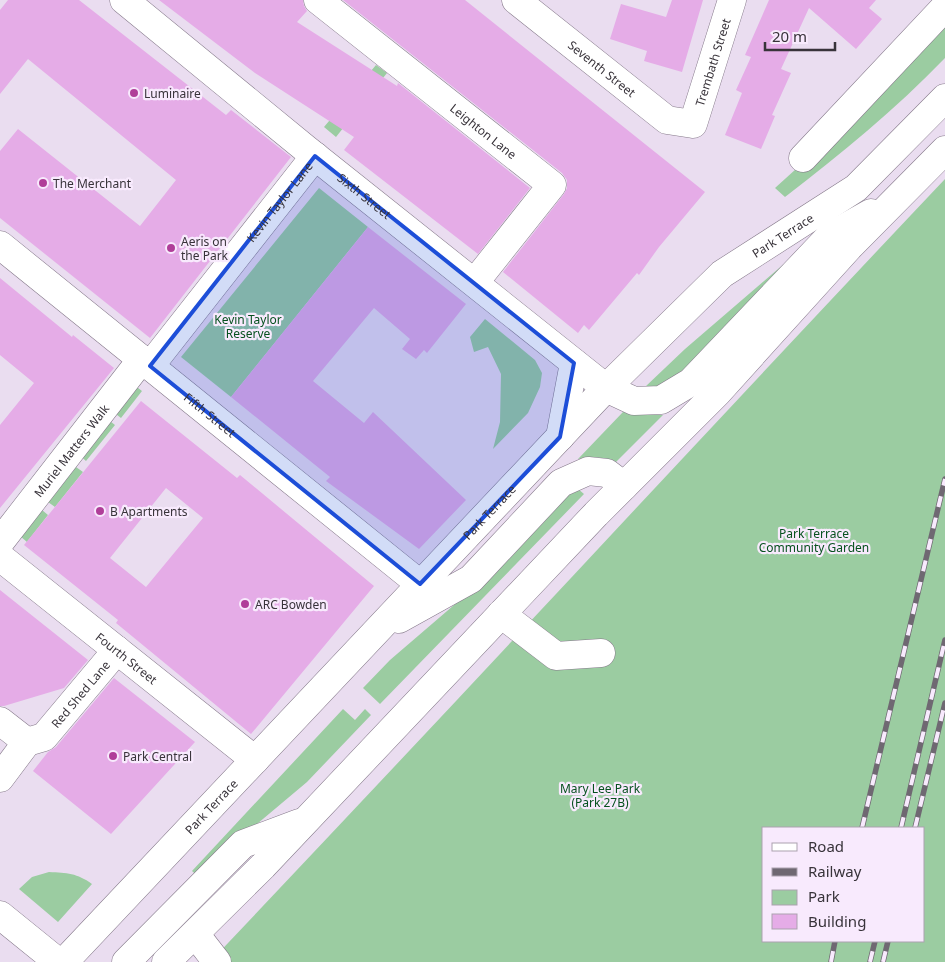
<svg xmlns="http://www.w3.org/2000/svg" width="945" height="962" font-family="'Noto Sans',sans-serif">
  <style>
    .green { fill: #9bcca1; fill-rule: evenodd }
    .building { fill: #e5ace7; fill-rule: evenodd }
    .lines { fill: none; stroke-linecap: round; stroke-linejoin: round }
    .minor-casing { stroke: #85798a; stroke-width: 29 }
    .highway-casing { stroke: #85798a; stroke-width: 29 }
    .minor { stroke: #fff; stroke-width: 28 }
    .highway { stroke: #fff; stroke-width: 28 }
    .rail-casing { stroke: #6f6872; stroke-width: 5.5 }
    .rail { stroke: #f8eafd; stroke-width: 4; stroke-dasharray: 11; stroke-linecap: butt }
    .marked { fill: #1d4ed8; fill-opacity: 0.2; stroke: #1d4ed8; stroke-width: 4; stroke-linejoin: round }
    .poi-dot { fill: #b03e99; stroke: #f8eafd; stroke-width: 2 }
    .labels { text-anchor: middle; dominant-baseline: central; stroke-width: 4.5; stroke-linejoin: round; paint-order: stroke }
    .street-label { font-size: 12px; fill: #38333a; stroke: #f8eafd }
    .poi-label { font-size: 12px; fill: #38333a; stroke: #f8eafd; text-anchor: start }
    .park-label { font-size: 12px; fill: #06511e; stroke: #f8eafd }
  </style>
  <rect width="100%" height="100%" fill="#eaddf0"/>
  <path class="green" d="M 945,27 L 945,58 C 896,109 841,154 785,197 L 775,188 L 807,159 Z
    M 376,65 L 387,73 L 336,137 L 324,127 Z
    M 945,179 L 945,962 L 210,962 C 457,702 699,439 945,179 ZM 764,828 L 924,828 L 924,941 L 764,941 Z
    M 319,188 L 368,227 L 231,397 L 181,357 Z
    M 792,257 L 681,382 L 653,394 L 645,387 L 685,349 Z
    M 485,319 L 535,360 L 542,373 L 540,387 L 528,413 L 493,449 L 500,422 L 501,374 L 488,347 L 474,352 L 470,337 Z
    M 133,384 L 142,391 L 121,418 L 112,411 Z
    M 623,412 L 663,415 L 616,462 C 602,456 592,457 578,459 Z
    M 106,418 L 115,425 L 86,461 L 78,454 Z
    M 76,467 L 83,472 L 55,507 L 48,502 Z
    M 577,488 L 584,494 L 380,704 L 363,688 L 390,660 L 482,581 L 562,498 Z
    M 42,510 L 48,515 L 27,542 L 20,536 Z
    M 343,709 L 355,720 L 365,709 L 371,715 L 307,782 L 245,834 L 201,879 L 192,871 Z
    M 49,872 C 67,873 77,873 92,884 L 58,922 L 19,889 L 32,877 Z"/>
  <path class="building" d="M 8,0 L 79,0 L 226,115 L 231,110 L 291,157 L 150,338 L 0,218 L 0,151 L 18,129 L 140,226 L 176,180 L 28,59 L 0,94 L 0,10 Z
    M 159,0 L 303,0 L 304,6 L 307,11 L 297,22 L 397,86 L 398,83 L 530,188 L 478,254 L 344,150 L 354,137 L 255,73 Z
    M 343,0 L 465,0 L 705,192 L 659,247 L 639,275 L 637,273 L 589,330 L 584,325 L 578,333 L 503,272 L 564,194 L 567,188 L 567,180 L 562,173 Z
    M 672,0 L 703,0 L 682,72 L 644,61 L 647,51 L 610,39 L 621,4 L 666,17 Z
    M 769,0 L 876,0 L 869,8 L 882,19 L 856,49 L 809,8 L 781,69 L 791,73 L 772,115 L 775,116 L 761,149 L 725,135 L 742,93 L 736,90 L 751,57 L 745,55 Z
    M 368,227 L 466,304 L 427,353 L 424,350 L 416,359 L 402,349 L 410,339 L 374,308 L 313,381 L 364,423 L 373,412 L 466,500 L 419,549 L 326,481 L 330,477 L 231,397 Z
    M 0,278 L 72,337 L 73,335 L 114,368 L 0,508 L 0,425 L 34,383 L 0,355 Z
    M 141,401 L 237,478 L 240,475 L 374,586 L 251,734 L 116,623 L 118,620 L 24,545 ZM 166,488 L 203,518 L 146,587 L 110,558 Z
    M 0,590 L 88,660 L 64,688 L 4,706 L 0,706 Z
    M 114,678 L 195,742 L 111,834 L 33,771 L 48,752 L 56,747 Z"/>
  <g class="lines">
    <defs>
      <g id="minor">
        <path id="s1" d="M 124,0 L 306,149 L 606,388"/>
        <path id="s2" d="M 318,0 L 552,185 L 475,282"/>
        <path id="s3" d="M 516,0 L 667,120 L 693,124 L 732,0"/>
        <path d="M 803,158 L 945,7"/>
        <path id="s4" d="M 0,245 L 420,584"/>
        <path id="s5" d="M 150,366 L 315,156"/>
        <path id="s6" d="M 0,542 L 142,359"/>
        <path id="s7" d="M 0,557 L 255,760"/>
        <path d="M 501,614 L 556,656 L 601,653"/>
        <path d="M 0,721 L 27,742"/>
        <path id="s8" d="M 0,778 L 27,742 L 44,737 L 117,650"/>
        <path d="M 0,915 L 58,962"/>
        <path d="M 203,944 L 217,962"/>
      </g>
      <g id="highway">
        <path d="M 606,388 L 634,401 L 661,400 L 691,382 L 830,236 L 871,213"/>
        <path d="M 560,437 L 574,363"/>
        <path d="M 399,619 L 471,579 L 561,483 L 588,471 L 607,473 L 624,486"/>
        <path id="s9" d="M 64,962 L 606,388 L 722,274 L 856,188 L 945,98"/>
        <path d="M 126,962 L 243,844 L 299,823"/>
        <path d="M 166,962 L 263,866 L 596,514 L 717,393 L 849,247 L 945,150"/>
      </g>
    </defs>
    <use href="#minor" class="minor-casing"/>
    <use href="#highway" class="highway-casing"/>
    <use href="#minor" class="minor"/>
    <use href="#highway" class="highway"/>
    <defs>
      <path id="rail" d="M 862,828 L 945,479
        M 901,828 L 945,640
        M 915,828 L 945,703
        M 831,962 L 835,941
        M 870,962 L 875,941
        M 883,962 L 888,941"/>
    </defs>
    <use href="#rail" class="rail-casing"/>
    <use href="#rail" class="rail"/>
  </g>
  <path class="marked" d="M 315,156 L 574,363 L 560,437 L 420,584 L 150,366 Z"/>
  <g class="poi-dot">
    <circle cx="134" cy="93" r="5"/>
    <circle cx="43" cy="183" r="5"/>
    <circle cx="171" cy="248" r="5"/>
    <circle cx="100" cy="511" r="5"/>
    <circle cx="245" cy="604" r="5"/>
    <circle cx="113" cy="756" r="5"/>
  </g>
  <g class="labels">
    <g class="street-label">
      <text stroke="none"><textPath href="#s3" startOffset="284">Trembath Street</textPath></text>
      <text stroke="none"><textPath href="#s3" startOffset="110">Seventh Street</textPath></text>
      <text stroke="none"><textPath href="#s2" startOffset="211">Leighton Lane</textPath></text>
      <text stroke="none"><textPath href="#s1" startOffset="310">Sixth Street</textPath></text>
      <text stroke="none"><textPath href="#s5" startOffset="209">Kevin Taylor Lane</textPath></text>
      <text stroke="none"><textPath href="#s9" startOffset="1024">Park Terrace</textPath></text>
      <text stroke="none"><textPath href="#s4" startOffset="270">Fifth Street</textPath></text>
      <text stroke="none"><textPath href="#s6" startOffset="116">Muriel Matters Walk</textPath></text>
      <text stroke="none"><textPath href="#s9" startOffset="619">Park Terrace</textPath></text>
      <text stroke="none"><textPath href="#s7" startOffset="162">Fourth Street</textPath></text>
      <text stroke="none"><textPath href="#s8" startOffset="119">Red Shed Lane</textPath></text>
      <text stroke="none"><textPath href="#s9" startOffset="214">Park Terrace</textPath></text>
    </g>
    <g class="poi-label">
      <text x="144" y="93">Luminaire</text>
      <text x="53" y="183">The Merchant</text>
      <text x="181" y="241">Aeris on<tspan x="181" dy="14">the Park</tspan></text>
      <text x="110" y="511">B Apartments</text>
      <text x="255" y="604">ARC Bowden</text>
      <text x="123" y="756">Park Central</text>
    </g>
    <g class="park-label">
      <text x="248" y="319">Kevin Taylor<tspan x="248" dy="14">Reserve</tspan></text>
      <text x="814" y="533">Park Terrace<tspan x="814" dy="14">Community Garden</tspan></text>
      <text x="600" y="788">Mary Lee Park<tspan x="600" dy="14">(Park 27B)</tspan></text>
    </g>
  </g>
  <rect x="762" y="827" width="162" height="115" fill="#f8eafd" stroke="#aba1af"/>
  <rect x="772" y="843" width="25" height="8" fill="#ffffff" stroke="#aba1af"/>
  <text x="808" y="852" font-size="15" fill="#38333a">Road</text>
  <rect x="772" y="868" width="25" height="8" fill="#6f6872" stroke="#aba1af"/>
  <text x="808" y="877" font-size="15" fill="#38333a">Railway</text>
  <rect x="772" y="890" width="25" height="15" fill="#9bcca1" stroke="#aba1af"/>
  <text x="808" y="902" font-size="15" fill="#38333a">Park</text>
  <rect x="772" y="914" width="25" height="15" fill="#e5ace7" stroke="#aba1af"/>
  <text x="808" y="927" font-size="15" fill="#38333a">Building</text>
  <path d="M765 42v8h70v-8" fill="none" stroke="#38333a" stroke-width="2.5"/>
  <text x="772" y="42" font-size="15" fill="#38333a" stroke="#f8eafd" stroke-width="4" paint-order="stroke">20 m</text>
</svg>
